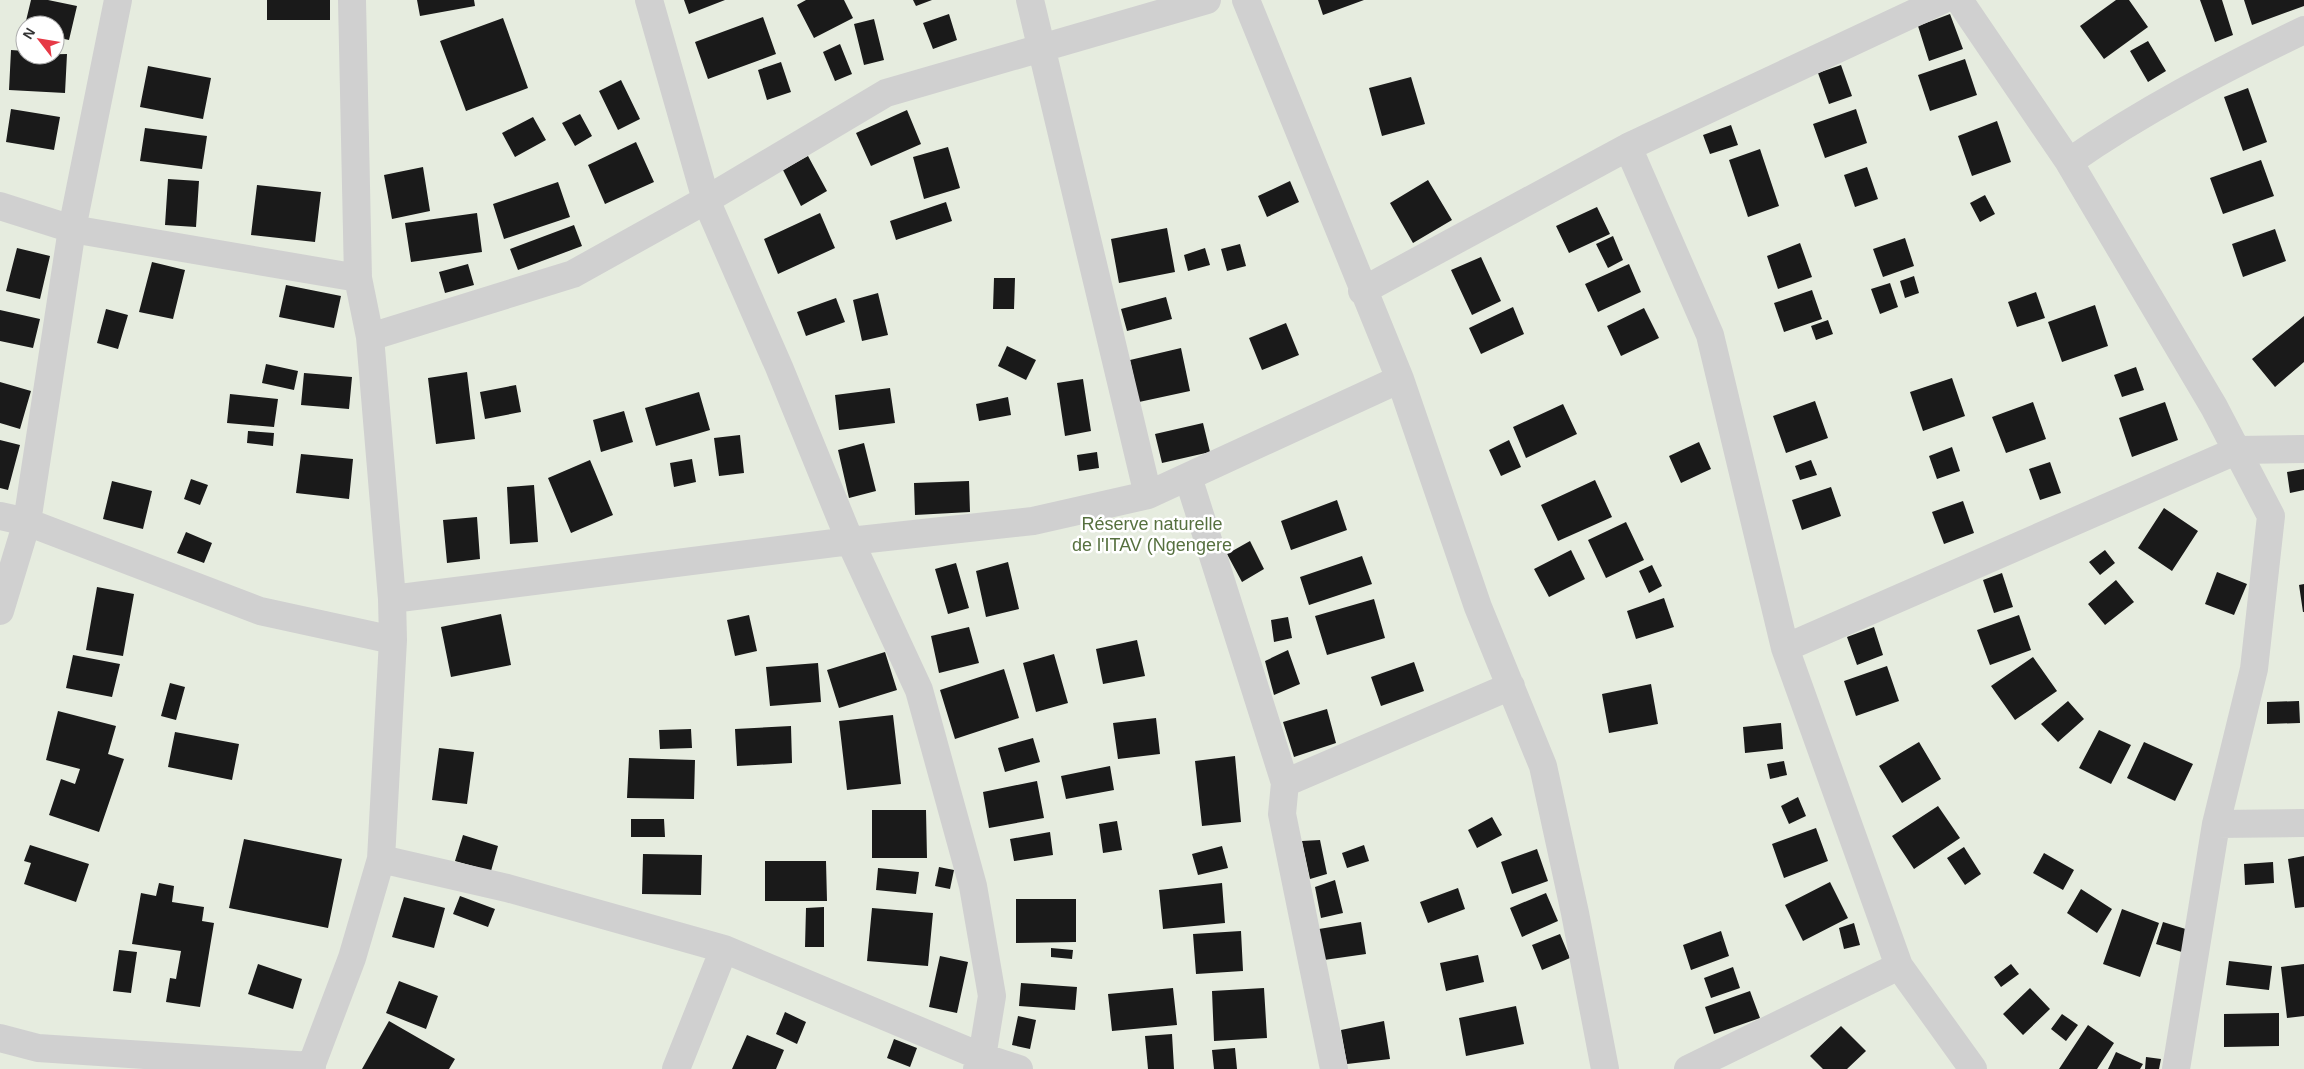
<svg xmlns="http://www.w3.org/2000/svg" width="2304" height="1069" font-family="Arial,sans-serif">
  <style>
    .green { fill: #e6ecdf; fill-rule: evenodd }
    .building { fill: #1a1a1a }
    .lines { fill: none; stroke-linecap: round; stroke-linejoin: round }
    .minor { stroke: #d0d0d0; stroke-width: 28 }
    .labels { text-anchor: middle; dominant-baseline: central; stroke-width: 5; stroke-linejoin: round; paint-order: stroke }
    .park-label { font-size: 18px; fill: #56703f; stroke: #fff }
  </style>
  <rect width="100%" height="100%" fill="#fff"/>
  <path class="green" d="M 0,0 L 2304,0 L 2304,1069 L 0,1069 ZM 25,25 L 55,25 L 55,55 L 25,55 Z"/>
  <path class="building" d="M 31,0 L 48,0 L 77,6 L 69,40 L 55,37 L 55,25 L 25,25 Z
    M 267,0 L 330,0 L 330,20 L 267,20 Z
    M 417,0 L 474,0 L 475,6 L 420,16 Z
    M 684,0 L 725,0 L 689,14 Z
    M 806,0 L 844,0 L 853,18 L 814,38 L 797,5 Z
    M 913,0 L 932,0 L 916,6 Z
    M 1318,0 L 1364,0 L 1323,15 Z
    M 2116,0 L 2129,0 L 2148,27 L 2104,59 L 2080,26 Z
    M 2200,0 L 2222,0 L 2233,35 L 2215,42 Z
    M 2244,0 L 2304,0 L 2304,6 L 2252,25 Z
    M 949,14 L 957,40 L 933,49 L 923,23 Z
    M 1950,14 L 1963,49 L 1929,61 L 1918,26 Z
    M 763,17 L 776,54 L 708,79 L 695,42 Z
    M 503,18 L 528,88 L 466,111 L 440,41 Z
    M 874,19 L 884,60 L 864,65 L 854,24 Z
    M 2148,41 L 2166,71 L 2148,82 L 2130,51 Z
    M 840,44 L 852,74 L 835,81 L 823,52 Z
    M 11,50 L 25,51 L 25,55 L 67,54 L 65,93 L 9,90 Z
    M 1965,59 L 1977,95 L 1930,111 L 1918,75 Z
    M 781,62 L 791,92 L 767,100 L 758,70 Z
    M 1841,65 L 1852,96 L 1829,104 L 1818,73 Z
    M 148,66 L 211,78 L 203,119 L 140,107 Z
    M 1411,77 L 1425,124 L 1382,136 L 1369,88 Z
    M 621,80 L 640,119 L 618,130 L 599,91 Z
    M 2248,88 L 2267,142 L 2243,151 L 2224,97 Z
    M 11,109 L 60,117 L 54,150 L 6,142 Z
    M 1856,109 L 1867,143 L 1825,158 L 1813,124 Z
    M 907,110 L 921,144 L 871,166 L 856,133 Z
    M 580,114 L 592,136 L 575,146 L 562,123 Z
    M 533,117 L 546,140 L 515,157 L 502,133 Z
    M 1997,121 L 2011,162 L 1972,176 L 1958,136 Z
    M 1731,125 L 1738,145 L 1710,154 L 1703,135 Z
    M 145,128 L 207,136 L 202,169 L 140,161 Z
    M 636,142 L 654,182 L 605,204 L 588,165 Z
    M 948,147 L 960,188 L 924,199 L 913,157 Z
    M 1760,149 L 1779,206 L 1748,217 L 1729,160 Z
    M 808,156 L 827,191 L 801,206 L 783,170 Z
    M 2261,160 L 2274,196 L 2223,214 L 2210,178 Z
    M 423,167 L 430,211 L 392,219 L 384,175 Z
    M 1867,167 L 1878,199 L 1855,207 L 1844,175 Z
    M 168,179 L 199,181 L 196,227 L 165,225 Z
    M 1428,180 L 1452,220 L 1413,243 L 1390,203 Z
    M 1290,181 L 1299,202 L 1267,217 L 1258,196 Z
    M 558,182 L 570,217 L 504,239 L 493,204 Z
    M 257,185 L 321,192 L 315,242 L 251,235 Z
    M 1985,195 L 1995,214 L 1980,222 L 1970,203 Z
    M 946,202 L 952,221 L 896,240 L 890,221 Z
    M 1597,207 L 1610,234 L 1569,253 L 1556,226 Z
    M 477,213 L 482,252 L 411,262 L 405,223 Z
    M 820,213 L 835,248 L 778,274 L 764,239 Z
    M 574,225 L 582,246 L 518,270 L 510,249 Z
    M 1167,228 L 1175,272 L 1119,283 L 1111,239 Z
    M 2275,229 L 2286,261 L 2243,277 L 2232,244 Z
    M 1613,236 L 1623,260 L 1608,268 L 1596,244 Z
    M 1905,238 L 1914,266 L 1883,277 L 1873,249 Z
    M 1800,243 L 1812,277 L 1778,289 L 1767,256 Z
    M 1240,244 L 1246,266 L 1227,271 L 1221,249 Z
    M 17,248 L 50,256 L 40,299 L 6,291 Z
    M 1205,248 L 1210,265 L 1188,271 L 1184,255 Z
    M 1481,257 L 1501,301 L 1472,315 L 1451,270 Z
    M 152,262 L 185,270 L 173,319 L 139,312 Z
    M 468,264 L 474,285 L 445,293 L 439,272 Z
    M 1629,264 L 1641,292 L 1598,312 L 1585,284 Z
    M 1914,276 L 1919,293 L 1905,298 L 1900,281 Z
    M 994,278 L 1015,278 L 1014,309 L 993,309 Z
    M 1890,283 L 1898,307 L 1880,314 L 1871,289 Z
    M 286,285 L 341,296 L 334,328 L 279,317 Z
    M 1812,290 L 1822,319 L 1784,332 L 1774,303 Z
    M 2036,292 L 2045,318 L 2017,327 L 2008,302 Z
    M 878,293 L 888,335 L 862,341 L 853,300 Z
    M 1166,297 L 1172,319 L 1127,331 L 1121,309 Z
    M 836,298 L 845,322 L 806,336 L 797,312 Z
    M 2095,305 L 2108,346 L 2062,362 L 2048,322 Z
    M 1513,307 L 1524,334 L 1481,354 L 1469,328 Z
    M 1644,308 L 1659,338 L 1621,356 L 1607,326 Z
    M 106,309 L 128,315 L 118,349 L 97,343 Z
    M 0,310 L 40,319 L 33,348 L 0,341 Z
    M 2304,316 L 2304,362 L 2275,387 L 2252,359 Z
    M 1828,320 L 1833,334 L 1816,340 L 1811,326 Z
    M 1286,323 L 1299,355 L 1262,370 L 1249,338 Z
    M 1007,346 L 1036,360 L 1026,380 L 998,366 Z
    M 1181,348 L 1190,391 L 1139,402 L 1130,360 Z
    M 266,364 L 298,371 L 294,390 L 262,383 Z
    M 2136,367 L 2144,390 L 2122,397 L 2114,375 Z
    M 467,372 L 475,439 L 436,444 L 428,378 Z
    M 304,373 L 352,377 L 349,409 L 301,405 Z
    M 1952,378 L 1965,416 L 1923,431 L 1910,392 Z
    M 1083,379 L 1091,431 L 1065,436 L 1057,383 Z
    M 0,382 L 31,391 L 20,429 L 0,423 Z
    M 516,385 L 521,412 L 485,419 L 480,392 Z
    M 890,388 L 895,423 L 839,430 L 835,395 Z
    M 699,392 L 710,430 L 656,446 L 645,408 Z
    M 230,394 L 278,399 L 274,427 L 227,423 Z
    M 1008,397 L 1011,415 L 979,421 L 976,404 Z
    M 1815,401 L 1828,438 L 1786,453 L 1773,416 Z
    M 2033,402 L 2046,439 L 2006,453 L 1992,417 Z
    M 2165,402 L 2178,440 L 2132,457 L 2119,418 Z
    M 1563,404 L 1577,434 L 1526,458 L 1513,427 Z
    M 624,411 L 633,442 L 601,452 L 593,420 Z
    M 1203,423 L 1210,452 L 1162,463 L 1155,434 Z
    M 248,431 L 274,433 L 273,446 L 247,443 Z
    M 740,435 L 744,473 L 719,476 L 714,438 Z
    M 0,440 L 20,445 L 8,490 L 0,488 Z
    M 1509,440 L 1521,467 L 1501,476 L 1489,450 Z
    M 1699,442 L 1711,469 L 1681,483 L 1669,456 Z
    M 864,443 L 876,491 L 849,498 L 838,450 Z
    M 1952,447 L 1960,471 L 1937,479 L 1929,456 Z
    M 1097,452 L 1099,468 L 1079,471 L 1077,455 Z
    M 301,454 L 353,459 L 349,499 L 296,493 Z
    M 692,459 L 696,482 L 674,487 L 670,463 Z
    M 590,460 L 613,515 L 571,533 L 548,478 Z
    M 1811,460 L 1817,475 L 1800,480 L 1795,466 Z
    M 2050,462 L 2061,493 L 2040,500 L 2029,469 Z
    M 2304,469 L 2304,490 L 2290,493 L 2287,472 Z
    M 191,479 L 208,485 L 200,505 L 184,499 Z
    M 1595,480 L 1612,517 L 1558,541 L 1541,505 Z
    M 112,481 L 152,491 L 143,529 L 103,519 Z
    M 969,481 L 970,512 L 915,515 L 914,483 Z
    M 534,485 L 538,542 L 510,544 L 507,487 Z
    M 1831,487 L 1841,516 L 1802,530 L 1792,500 Z
    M 1337,500 L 1347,530 L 1291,550 L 1281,521 Z
    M 1963,501 L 1974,533 L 1944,544 L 1932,512 Z
    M 2164,508 L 2198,531 L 2172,571 L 2138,548 Z
    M 477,517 L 480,559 L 447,563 L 443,520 Z
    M 1626,522 L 1644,560 L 1606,578 L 1588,540 Z
    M 186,532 L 212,543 L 204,563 L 177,553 Z
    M 1250,541 L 1264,569 L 1242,582 L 1227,554 Z
    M 1571,550 L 1585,579 L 1549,597 L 1534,569 Z
    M 2105,550 L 2115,563 L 2100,575 L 2089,562 Z
    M 1362,556 L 1372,584 L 1309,605 L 1300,577 Z
    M 1008,562 L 1019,609 L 986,617 L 976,571 Z
    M 956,563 L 969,608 L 948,614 L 935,569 Z
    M 1652,565 L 1662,586 L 1649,593 L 1639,571 Z
    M 2217,572 L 2247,584 L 2234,615 L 2205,604 Z
    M 2002,573 L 2013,607 L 1994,613 L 1983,580 Z
    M 2116,580 L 2134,602 L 2105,625 L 2088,604 Z
    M 2304,584 L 2304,612 L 2303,612 L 2299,585 Z
    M 97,587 L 134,594 L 123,656 L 86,650 Z
    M 1664,598 L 1674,627 L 1636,639 L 1627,611 Z
    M 1374,599 L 1385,638 L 1327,655 L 1315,616 Z
    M 501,614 L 511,665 L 451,677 L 441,627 Z
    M 749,615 L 757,651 L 735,656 L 727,620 Z
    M 2019,615 L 2031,650 L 1990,665 L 1977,630 Z
    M 1288,617 L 1292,638 L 1274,642 L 1271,620 Z
    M 969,627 L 979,663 L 939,673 L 931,636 Z
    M 1874,627 L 1883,655 L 1857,665 L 1847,637 Z
    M 1137,640 L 1145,676 L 1103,684 L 1096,649 Z
    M 1288,650 L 1300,684 L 1274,695 L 1265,661 Z
    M 885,652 L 897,690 L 839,708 L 827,670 Z
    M 1054,654 L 1068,703 L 1036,712 L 1023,663 Z
    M 73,655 L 120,664 L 112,697 L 66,688 Z
    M 2033,657 L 2057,691 L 2015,720 L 1991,686 Z
    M 1414,662 L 1424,691 L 1381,706 L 1371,677 Z
    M 818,663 L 821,702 L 770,706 L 766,667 Z
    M 1887,666 L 1899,701 L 1856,716 L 1844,681 Z
    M 1004,669 L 1019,718 L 955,739 L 940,690 Z
    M 170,683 L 185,687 L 176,720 L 161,716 Z
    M 1651,684 L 1658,724 L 1609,733 L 1602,694 Z
    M 2068,701 L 2084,719 L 2058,742 L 2041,724 Z
    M 2299,701 L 2300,723 L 2267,724 L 2267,702 Z
    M 1327,709 L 1336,743 L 1294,757 L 1283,722 Z
    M 58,711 L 116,726 L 108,754 L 124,759 L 99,832 L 49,815 L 61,779 L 75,784 L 80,769 L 46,760 Z
    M 893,715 L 901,784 L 847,790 L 839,721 Z
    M 1156,718 L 1160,754 L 1118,759 L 1113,723 Z
    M 1781,723 L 1783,749 L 1745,753 L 1743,727 Z
    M 791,726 L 792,763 L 737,766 L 735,729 Z
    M 691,729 L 692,748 L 660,749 L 659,730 Z
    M 2099,730 L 2131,745 L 2111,784 L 2079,768 Z
    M 175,732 L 239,744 L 232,780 L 168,767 Z
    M 1033,738 L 1040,762 L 1005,772 L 998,748 Z
    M 1919,742 L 1941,779 L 1902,803 L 1879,766 Z
    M 2144,742 L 2193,764 L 2175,801 L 2127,778 Z
    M 439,748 L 474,752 L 467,804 L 432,800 Z
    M 1235,756 L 1241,822 L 1202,826 L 1195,761 Z
    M 629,758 L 695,760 L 694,799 L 627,798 Z
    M 1784,761 L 1787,775 L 1770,779 L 1767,764 Z
    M 1110,766 L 1114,790 L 1066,799 L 1061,776 Z
    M 1037,781 L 1044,818 L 989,828 L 983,792 Z
    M 1798,797 L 1806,816 L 1789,824 L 1781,806 Z
    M 1938,806 L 1960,838 L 1914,869 L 1892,836 Z
    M 872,810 L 926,810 L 927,858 L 872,858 Z
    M 1492,817 L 1502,835 L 1477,848 L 1468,830 Z
    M 631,819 L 664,819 L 665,837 L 631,837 Z
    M 1117,821 L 1122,850 L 1103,853 L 1099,824 Z
    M 1816,828 L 1828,861 L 1784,878 L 1772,844 Z
    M 1050,832 L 1053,855 L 1014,861 L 1010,839 Z
    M 463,835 L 498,846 L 491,871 L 455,861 Z
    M 244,839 L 342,859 L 328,928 L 229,908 Z
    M 1320,840 L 1327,874 L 1310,879 L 1302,841 Z
    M 30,845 L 89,864 L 76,902 L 24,884 L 31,863 L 24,861 Z
    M 1364,845 L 1369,861 L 1347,868 L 1342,853 Z
    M 1222,846 L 1228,868 L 1198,875 L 1192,854 Z
    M 1964,847 L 1981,874 L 1965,885 L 1947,858 Z
    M 1537,849 L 1548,881 L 1512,894 L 1501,862 Z
    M 2044,853 L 2074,870 L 2063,890 L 2033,873 Z
    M 643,854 L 702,855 L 701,895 L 642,894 Z
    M 2304,856 L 2304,907 L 2295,908 L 2288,859 Z
    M 765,861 L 826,861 L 827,901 L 765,901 Z
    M 2273,862 L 2274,883 L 2245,885 L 2244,864 Z
    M 939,867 L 954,870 L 950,889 L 935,886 Z
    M 878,868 L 919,872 L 916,894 L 876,890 Z
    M 1335,880 L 1343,913 L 1321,918 L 1315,887 Z
    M 1830,882 L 1848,918 L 1803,941 L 1785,905 Z
    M 159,883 L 174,886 L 172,902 L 204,907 L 202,921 L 214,923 L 200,1007 L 166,1002 L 170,978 L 176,979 L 181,951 L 132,944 L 141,893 L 156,896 Z
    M 1222,883 L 1225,923 L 1163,929 L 1159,890 Z
    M 1458,888 L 1465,909 L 1428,923 L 1420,902 Z
    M 2081,889 L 2112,909 L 2097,933 L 2067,913 Z
    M 1546,893 L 1558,921 L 1522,937 L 1510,908 Z
    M 460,896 L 495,909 L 488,927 L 453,914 Z
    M 404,897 L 445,908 L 434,948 L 392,937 Z
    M 1016,899 L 1076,899 L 1076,942 L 1016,943 Z
    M 824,907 L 824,947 L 805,947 L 806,908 Z
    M 872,908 L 933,913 L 928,966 L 867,961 Z
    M 2122,909 L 2159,923 L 2140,977 L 2103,964 Z
    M 1361,922 L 1366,954 L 1324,960 L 1319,929 Z
    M 2163,922 L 2192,931 L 2185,953 L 2156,944 Z
    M 1854,923 L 1860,945 L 1844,949 L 1839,928 Z
    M 1241,931 L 1243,971 L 1196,974 L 1193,934 Z
    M 1721,931 L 1729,956 L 1691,970 L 1683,945 Z
    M 1560,934 L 1570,958 L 1542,970 L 1532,945 Z
    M 1051,948 L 1073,950 L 1072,959 L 1051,957 Z
    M 119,950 L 137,952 L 131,993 L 113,991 Z
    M 1478,955 L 1484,982 L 1446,991 L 1440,963 Z
    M 940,956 L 968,962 L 957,1013 L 929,1007 Z
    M 2229,961 L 2272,966 L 2269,990 L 2226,985 Z
    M 258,964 L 302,979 L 293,1009 L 248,994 Z
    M 2011,964 L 2019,974 L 2001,987 L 1994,977 Z
    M 2304,964 L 2304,1016 L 2287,1018 L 2281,967 Z
    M 1733,967 L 1740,988 L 1711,998 L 1704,978 Z
    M 399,981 L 438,996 L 426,1029 L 386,1013 Z
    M 1021,983 L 1077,987 L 1075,1010 L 1019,1006 Z
    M 1173,988 L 1177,1025 L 1112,1031 L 1108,994 Z
    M 1264,988 L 1267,1038 L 1214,1041 L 1212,991 Z
    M 2030,988 L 2050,1009 L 2023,1035 L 2003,1014 Z
    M 1750,991 L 1760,1018 L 1714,1034 L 1705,1007 Z
    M 1516,1006 L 1524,1044 L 1466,1056 L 1459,1018 Z
    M 785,1012 L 806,1022 L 797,1044 L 776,1034 Z
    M 2279,1013 L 2279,1046 L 2224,1047 L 2224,1014 Z
    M 2062,1014 L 2078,1025 L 2066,1041 L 2051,1029 Z
    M 1018,1016 L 1036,1020 L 1030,1049 L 1012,1045 Z
    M 389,1021 L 455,1059 L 449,1069 L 362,1069 Z
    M 1384,1021 L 1390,1059 L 1347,1064 L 1341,1030 Z
    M 2088,1025 L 2114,1043 L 2097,1069 L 2059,1069 Z
    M 1841,1026 L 1866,1051 L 1847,1069 L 1823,1069 L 1810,1056 Z
    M 1172,1034 L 1174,1069 L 1148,1069 L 1145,1036 Z
    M 747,1035 L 784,1050 L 776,1069 L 732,1069 Z
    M 894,1039 L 917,1048 L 910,1067 L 887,1058 Z
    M 1235,1048 L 1237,1069 L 1214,1069 L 1212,1050 Z
    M 2116,1052 L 2143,1064 L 2140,1069 L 2108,1069 Z
    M 2146,1057 L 2161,1059 L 2159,1069 L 2145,1069 Z"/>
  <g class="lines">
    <path class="minor" d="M 649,0 L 706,200 L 779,367 L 850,541 L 919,690 L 973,886 L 992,996 L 982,1057 L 977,1069
      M 1030,0 L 1148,495
      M 1246,0 L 1400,379 L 1478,607 L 1543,766 L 1575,913 L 1605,1069
      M 1959,0 L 2069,162 L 2214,407 L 2271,516 L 2254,669 L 2216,824 L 2176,1069
      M 1628,147 L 1710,335 L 1785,648 L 1899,966 L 1973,1069
      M 2069,162 C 2142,111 2223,69 2304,30
      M 0,206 L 72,229 L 358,278
      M 1362,291 L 1628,147 L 1942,0
      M 370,337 L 573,274 L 706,200 L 886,93 L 1207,0
      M 1188,477 L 1285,783 L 1282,814 L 1334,1069
      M 0,516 L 27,522 L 260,611 L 393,640
      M 392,599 L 850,541 L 1033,521 L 1148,495 L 1400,379
      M 0,611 L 27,522 L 72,229 L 118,0
      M 1785,648 L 2238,450 L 2304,449
      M 1285,783 L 1511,686
      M 2216,824 L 2304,823
      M 381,859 L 507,888 L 724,949 L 982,1057 L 1019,1069
      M 0,1038 L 38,1048 L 312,1066
      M 310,1069 L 352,958 L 381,859 L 393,640 L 392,599 L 370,337 L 358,278 L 352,0
      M 676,1069 L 724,949
      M 1688,1069 L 1899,966"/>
  </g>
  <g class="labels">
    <g class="park-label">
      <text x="1152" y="524">Réserve naturelle<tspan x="1152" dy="21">de l'ITAV (Ngengere</tspan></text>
    </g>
  </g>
  <g transform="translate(40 40) rotate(301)"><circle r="24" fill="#ffffff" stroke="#adadad"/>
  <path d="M0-4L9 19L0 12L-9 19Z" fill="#e63946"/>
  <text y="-8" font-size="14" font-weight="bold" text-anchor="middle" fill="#333333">N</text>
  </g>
</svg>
